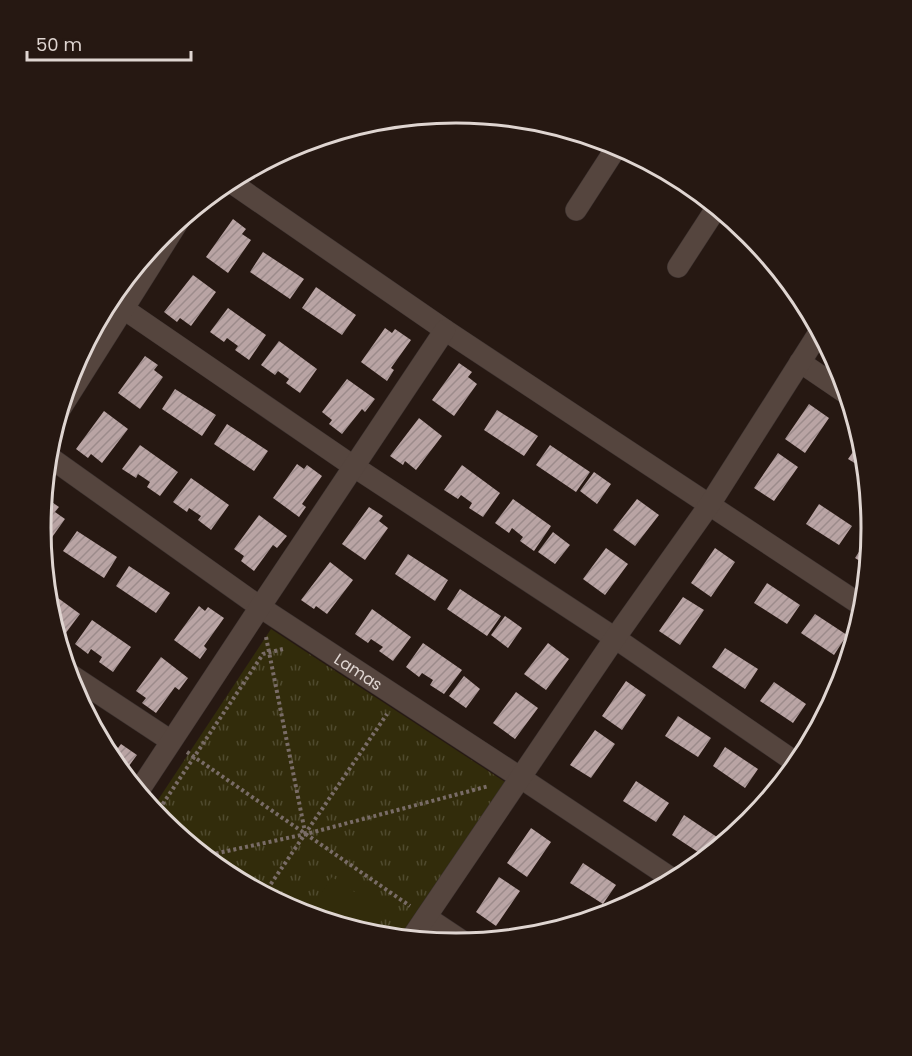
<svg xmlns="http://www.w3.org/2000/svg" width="912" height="1056" font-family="Poppins,sans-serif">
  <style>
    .park { fill: url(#park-tufts) }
    .garden { fill: #322c0b }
    .building { fill: url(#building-hatch) }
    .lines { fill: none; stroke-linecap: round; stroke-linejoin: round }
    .minor-casing { stroke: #3c3230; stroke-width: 22 }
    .path { stroke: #796c67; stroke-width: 4; stroke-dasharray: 3 3; stroke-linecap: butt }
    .minor { stroke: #55453e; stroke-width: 21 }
    .labels { text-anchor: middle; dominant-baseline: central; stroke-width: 6; stroke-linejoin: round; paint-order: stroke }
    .street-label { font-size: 16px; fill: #dfd5d1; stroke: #261812 }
    .rim { fill: none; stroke: #dfd5d1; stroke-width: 3 }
  </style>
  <defs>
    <pattern id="park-tufts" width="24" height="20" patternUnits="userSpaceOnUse" patternTransform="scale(1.5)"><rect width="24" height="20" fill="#322c0b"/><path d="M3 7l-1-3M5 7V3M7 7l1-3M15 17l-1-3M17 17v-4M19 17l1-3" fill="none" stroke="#4f4a2e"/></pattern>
    <pattern id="building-hatch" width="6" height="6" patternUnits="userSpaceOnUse" patternTransform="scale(1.5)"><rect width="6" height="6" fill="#b9a4a4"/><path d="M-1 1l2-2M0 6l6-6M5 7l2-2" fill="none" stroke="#9c8b8b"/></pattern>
  </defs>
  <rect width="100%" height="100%" fill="#261812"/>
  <path class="park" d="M 271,629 L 505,782 L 402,938 L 375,935 L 297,912 L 225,873 L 162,822 L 152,809 Z"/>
  <path class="garden" d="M 332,877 L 386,913 L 372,935 L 307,915 Z"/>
  <path class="building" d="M 233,219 L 246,229 L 242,234 L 251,240 L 228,273 L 206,257 Z
    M 263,252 L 304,279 L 290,299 L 250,272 Z
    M 193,275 L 216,292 L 191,326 L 180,318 L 177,322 L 164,312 Z
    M 316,287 L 356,315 L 342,335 L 302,308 Z
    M 228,308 L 266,335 L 249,360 L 235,350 L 238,346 L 227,338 L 224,342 L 210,332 Z
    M 385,328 L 392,333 L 395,329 L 411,340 L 391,368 L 394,370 L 387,381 L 361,362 Z
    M 279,341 L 317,369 L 300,393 L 286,383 L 289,379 L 278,371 L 275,375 L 261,365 Z
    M 145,356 L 158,365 L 154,370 L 163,377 L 140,409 L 118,393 Z
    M 459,363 L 472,372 L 468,377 L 477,384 L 454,416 L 432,400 Z
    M 347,379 L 375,399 L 365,412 L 362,409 L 342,434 L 329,424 L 332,420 L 322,412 Z
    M 175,389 L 216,415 L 202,436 L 162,409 Z
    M 809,404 L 829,418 L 805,453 L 785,439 Z
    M 497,410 L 538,436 L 524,456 L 484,430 Z
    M 104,411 L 128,429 L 102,463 L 91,454 L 88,458 L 76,449 Z
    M 419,418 L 442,436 L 416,470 L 405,461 L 403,465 L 390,456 Z
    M 227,424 L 268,451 L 254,471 L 214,444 Z
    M 861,440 L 864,447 L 866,470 L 848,459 Z
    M 140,445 L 178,472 L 160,496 L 147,487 L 150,482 L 138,474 L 136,478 L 122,469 Z
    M 550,445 L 590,472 L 576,492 L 536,465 Z
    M 778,453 L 798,467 L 774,501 L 754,488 Z
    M 297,464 L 304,469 L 307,465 L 322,476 L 302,504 L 306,507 L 299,517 L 273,498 Z
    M 462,465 L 500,493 L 483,517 L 469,508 L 472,503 L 461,495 L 458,499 L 444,490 Z
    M 594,472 L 611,484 L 597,504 L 580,491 Z
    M 191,478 L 229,505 L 211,530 L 198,520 L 201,516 L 189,508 L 187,512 L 173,502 Z
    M 46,498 L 59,507 L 55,512 L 65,519 L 43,550 L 41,528 L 43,503 Z
    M 513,499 L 551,526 L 534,551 L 520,541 L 523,537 L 512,528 L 509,533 L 495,523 Z
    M 637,499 L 659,515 L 635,546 L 613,530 Z
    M 819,504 L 852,526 L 839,545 L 806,524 Z
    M 369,507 L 383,516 L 379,521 L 388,528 L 365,560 L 342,544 Z
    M 259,515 L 287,536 L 277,548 L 273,545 L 254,571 L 241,561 L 244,556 L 234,549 Z
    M 77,531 L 117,557 L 104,578 L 63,551 Z
    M 553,532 L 570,545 L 555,564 L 538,552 Z
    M 868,538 L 870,540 L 868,566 L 855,558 Z
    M 606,548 L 628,564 L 605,595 L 583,579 Z
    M 715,548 L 735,562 L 711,597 L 691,583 Z
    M 408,554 L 448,580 L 435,601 L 395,574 Z
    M 330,562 L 353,580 L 327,614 L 316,606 L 314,609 L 301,600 Z
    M 129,566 L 170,593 L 156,613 L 116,586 Z
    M 767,583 L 800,605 L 787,624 L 754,603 Z
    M 460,589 L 501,616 L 487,636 L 447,609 Z
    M 47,590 L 80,614 L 62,638 L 56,634 L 48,609 Z
    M 683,597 L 704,610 L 680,645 L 659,631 Z
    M 199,606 L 205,611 L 208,607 L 224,618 L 204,646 L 207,649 L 200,659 L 174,640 Z
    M 372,609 L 411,637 L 393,661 L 379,651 L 383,647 L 371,639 L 368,643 L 355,634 Z
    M 815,614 L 847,635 L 834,655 L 801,633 Z
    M 505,616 L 522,628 L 508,648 L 491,635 Z
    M 92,620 L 131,647 L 113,672 L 99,662 L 102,657 L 91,649 L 88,654 L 75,644 Z
    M 423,643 L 462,670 L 444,694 L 430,685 L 433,680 L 422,673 L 419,677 L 406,667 Z
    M 548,643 L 569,659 L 546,690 L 524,674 Z
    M 725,648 L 758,669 L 745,689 L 712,667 Z
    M 161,657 L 188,678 L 179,690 L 175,687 L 156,713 L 142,703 L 146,698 L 136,691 Z
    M 464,676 L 480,689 L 466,708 L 449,696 Z
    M 626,681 L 646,695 L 622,730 L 602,716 Z
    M 774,682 L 806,704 L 793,723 L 760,701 Z
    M 516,692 L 538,708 L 515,739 L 493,723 Z
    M 820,710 L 825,714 L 814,735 L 807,730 Z
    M 678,716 L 711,738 L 698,757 L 665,736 Z
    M 595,730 L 615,744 L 591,778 L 570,765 Z
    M 112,743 L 118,748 L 121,744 L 137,755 L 123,774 L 110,759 L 106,751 Z
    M 725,747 L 758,769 L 745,788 L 713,766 Z
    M 773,779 L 780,784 L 765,803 L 760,799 Z
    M 636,781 L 669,803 L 656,822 L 623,801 Z
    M 684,815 L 717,837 L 704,856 L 672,835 Z
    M 531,828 L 551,842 L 527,877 L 507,863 Z
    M 583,863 L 616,885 L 603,904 L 570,883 Z
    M 499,877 L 520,891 L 496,926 L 476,912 Z
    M 631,894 L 638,899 L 621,909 Z"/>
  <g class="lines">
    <defs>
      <g id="minor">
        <path d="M 229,181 L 445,330 L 864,607"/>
        <path d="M 576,210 L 618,145"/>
        <path d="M 678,267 L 717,207"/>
        <path d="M 114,293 L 124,309 L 353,466 L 615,638 L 798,764"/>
        <path d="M 800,362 L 847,394"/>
        <path d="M 59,411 L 180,219"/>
        <path id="s1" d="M 48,456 L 260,607 L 521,778 L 674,880"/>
        <path d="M 68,673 L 171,741"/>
        <path d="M 138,792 L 260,607 L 445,330"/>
        <path d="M 426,917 L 465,943"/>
        <path d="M 411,939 L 615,638 L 710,504 L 820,331"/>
      </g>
    </defs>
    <use href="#minor" class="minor-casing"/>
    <path class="path" d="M 266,637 L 305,832
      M 187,752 L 410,906
      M 156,814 L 263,654 L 283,649 L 285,650
      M 204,856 L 306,834 L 489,786
      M 264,894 L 387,714"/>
    <use href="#minor" class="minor"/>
  </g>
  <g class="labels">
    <g class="street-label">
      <text stroke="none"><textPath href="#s1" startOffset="378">Lamas</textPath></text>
    </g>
  </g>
  <path d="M0 0H912V1056H0ZM51 528a405 405 0 1 1 810 0a405 405 0 1 1-810 0Z" fill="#261812" fill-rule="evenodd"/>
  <path class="rim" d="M51 528a405 405 0 1 1 810 0a405 405 0 1 1-810 0Z"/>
  <path d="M27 51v9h164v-9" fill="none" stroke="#dfd5d1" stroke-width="3"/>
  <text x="36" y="51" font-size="18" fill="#dfd5d1" stroke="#261812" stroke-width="4.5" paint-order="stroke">50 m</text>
</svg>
